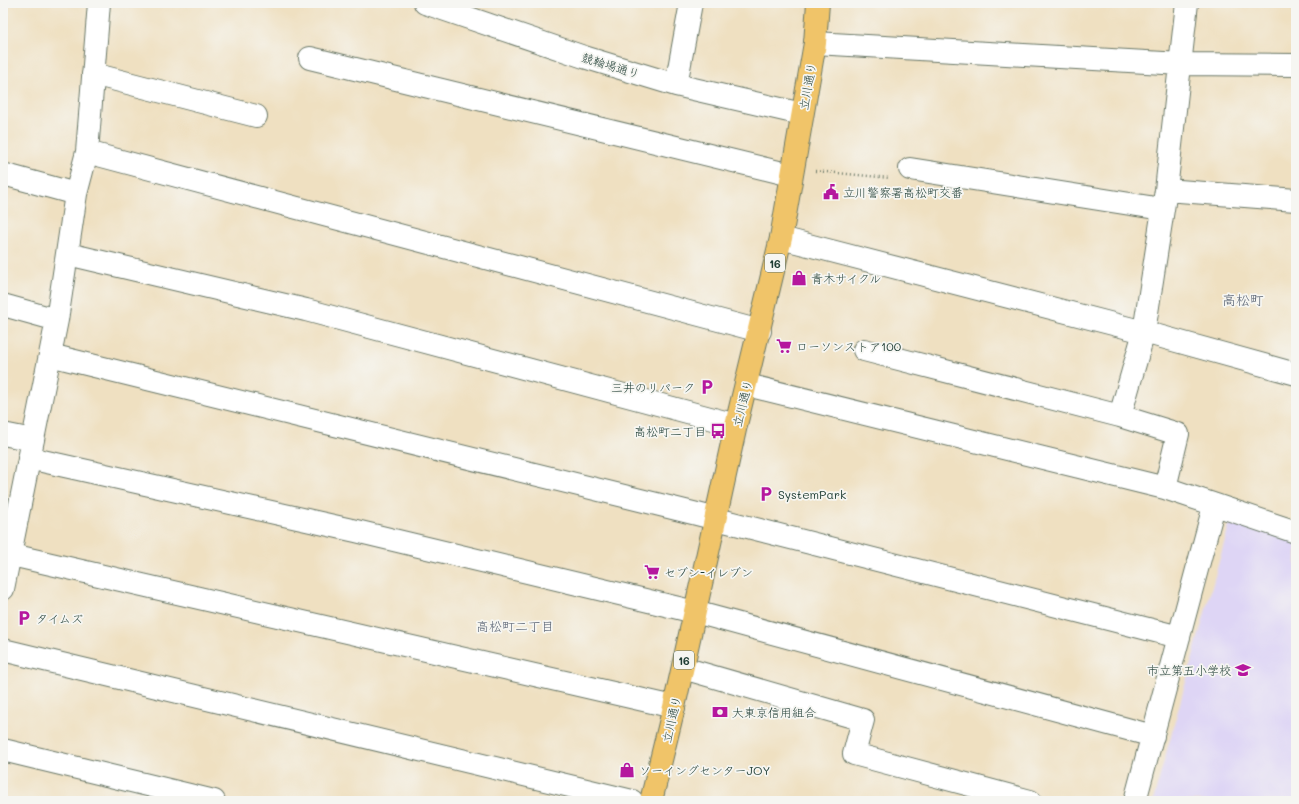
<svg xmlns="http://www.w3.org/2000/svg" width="1299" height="804" font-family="Mali,'Klee One',sans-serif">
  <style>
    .built { fill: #ded5f5 }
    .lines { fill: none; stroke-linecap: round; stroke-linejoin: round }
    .minor-casing { stroke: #687665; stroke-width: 24 }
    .major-casing { stroke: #687665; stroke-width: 24 }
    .path { stroke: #687665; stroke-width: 2.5; stroke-dasharray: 1 3; stroke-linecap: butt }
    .minor { stroke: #fff; stroke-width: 22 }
    .major { stroke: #f0c469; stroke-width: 22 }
    .labels { text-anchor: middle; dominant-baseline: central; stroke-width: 3.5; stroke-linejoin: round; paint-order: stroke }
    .shield { fill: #f6f6f2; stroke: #60746d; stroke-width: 1 }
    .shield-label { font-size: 11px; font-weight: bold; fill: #1f3d34 }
    .street-label { font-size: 12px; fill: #1f3d34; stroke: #f6f6f2 }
    .poi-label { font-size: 12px; fill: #1f3d34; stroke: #f6f6f2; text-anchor: start }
    .neighbourhood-label { font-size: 13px; fill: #5a6474; stroke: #f6f6f2 }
    .quarter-label { font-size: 14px; fill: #5a6474; stroke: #f6f6f2 }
  </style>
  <rect width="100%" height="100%" fill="#f6f6f2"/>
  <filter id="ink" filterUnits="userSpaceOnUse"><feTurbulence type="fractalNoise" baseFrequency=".025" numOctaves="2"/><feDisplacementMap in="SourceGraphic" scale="8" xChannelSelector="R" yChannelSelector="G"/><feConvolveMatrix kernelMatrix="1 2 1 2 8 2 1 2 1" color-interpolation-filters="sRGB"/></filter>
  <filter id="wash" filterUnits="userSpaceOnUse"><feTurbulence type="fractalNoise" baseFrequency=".012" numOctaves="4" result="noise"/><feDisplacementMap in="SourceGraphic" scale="16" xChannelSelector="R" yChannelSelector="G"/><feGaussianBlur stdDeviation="0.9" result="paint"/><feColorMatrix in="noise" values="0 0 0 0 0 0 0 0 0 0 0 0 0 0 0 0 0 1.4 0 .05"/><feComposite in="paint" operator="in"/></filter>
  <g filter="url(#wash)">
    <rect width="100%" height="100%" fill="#efe0c1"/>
    <path class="built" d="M 1231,518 L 1296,540 L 1296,801 L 1153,801 Z"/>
  </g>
  <g filter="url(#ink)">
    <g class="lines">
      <defs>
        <path id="minor" d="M 425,3 L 584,57 L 676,85 L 802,114
          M 815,43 L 1181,64 L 1296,65
          M 310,58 L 791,175
          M 93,74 L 256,116
          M 676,85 L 691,3
          M 87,152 L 760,331
          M 910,169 L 1162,209
          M 3,174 L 76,194
          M 1166,190 L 1296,200
          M 781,238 L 1144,332 L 1296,374
          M 68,254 L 306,310 L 736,425
          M 3,305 L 57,320
          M 864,350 L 1120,416 L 1178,434 L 1165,488
          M 50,355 L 697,514 L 1179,637
          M 747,385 L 1165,488 L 1296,532
          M 1120,416 L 1144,332 L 1166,190 L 1187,3
          M 3,434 L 33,440
          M 29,458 L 356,531 L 695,612 L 1153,736
          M 3,553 L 674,707
          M 3,589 L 57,320 L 76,194 L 87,152 L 99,3
          M 3,650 L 632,801
          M 683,668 L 863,720 L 854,754 L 1030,801
          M 3,750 L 214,801
          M 1135,801 L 1214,506"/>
        <path id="major" d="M 651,801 L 674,707 L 736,425 L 781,238 L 815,43 L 818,3"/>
      </defs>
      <use href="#minor" class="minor-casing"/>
      <use href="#major" class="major-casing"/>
      <path class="path" d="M 815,171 L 890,178"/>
      <use href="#minor" class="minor"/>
      <use href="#major" class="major"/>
    </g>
  </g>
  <defs>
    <symbol id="civic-bare" viewBox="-9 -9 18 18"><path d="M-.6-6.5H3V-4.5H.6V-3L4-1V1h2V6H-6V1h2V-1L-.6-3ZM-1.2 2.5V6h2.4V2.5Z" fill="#b5179e" stroke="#f6f6f2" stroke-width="2.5" paint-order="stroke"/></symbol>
    <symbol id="shop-bare" viewBox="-9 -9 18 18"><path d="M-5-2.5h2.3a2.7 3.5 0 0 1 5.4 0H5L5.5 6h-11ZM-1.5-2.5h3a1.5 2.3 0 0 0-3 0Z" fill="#b5179e" stroke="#f6f6f2" stroke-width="2.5" paint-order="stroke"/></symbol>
    <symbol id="supermarket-bare" viewBox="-9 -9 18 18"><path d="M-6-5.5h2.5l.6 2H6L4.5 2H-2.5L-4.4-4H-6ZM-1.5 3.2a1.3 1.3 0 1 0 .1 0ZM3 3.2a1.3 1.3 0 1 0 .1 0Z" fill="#b5179e" stroke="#f6f6f2" stroke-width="2.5" paint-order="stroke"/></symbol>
    <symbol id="parking-bare" viewBox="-9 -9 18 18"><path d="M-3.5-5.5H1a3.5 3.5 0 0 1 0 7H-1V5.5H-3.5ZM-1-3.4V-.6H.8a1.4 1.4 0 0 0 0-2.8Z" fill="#b5179e" stroke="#f6f6f2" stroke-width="2.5" paint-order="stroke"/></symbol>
    <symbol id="bus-bare" viewBox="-9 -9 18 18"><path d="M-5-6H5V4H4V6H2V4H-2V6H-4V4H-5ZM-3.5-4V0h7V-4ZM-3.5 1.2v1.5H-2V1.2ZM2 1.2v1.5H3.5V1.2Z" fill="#b5179e" stroke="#f6f6f2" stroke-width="2.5" paint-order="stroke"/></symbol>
    <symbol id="school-bare" viewBox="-9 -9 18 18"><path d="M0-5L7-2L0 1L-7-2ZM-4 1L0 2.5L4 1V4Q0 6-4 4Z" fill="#b5179e" stroke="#f6f6f2" stroke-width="2.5" paint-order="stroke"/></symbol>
    <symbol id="bank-bare" viewBox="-9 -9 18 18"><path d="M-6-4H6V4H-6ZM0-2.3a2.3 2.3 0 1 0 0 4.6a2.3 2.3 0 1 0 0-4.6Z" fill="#b5179e" stroke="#f6f6f2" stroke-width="2.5" paint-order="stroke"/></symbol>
  </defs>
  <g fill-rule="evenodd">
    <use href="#civic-bare" x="820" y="181" width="22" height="22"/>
    <use href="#shop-bare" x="788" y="267" width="22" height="22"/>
    <use href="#supermarket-bare" x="773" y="335" width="22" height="22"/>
    <use href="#parking-bare" x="696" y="376" width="22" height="22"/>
    <use href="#bus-bare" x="707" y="420" width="22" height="22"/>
    <use href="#parking-bare" x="755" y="483" width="22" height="22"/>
    <use href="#supermarket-bare" x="641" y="561" width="22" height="22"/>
    <use href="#parking-bare" x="13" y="607" width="22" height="22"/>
    <use href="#school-bare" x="1232" y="659" width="22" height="22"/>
    <use href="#bank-bare" x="709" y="701" width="22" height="22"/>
    <use href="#shop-bare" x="616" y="759" width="22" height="22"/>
  </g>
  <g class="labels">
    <g class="shield">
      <rect x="765" y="254" width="20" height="18" rx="3"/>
      <rect x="674" y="651" width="20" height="18" rx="3"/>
    </g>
    <g class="shield-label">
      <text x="775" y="263">16</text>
      <text x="684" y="660">16</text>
    </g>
    <g class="street-label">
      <text transform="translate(611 65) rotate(17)">競輪場通り</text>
      <text transform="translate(807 86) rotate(-80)">立川通り</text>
      <text transform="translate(742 403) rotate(-76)">立川通り</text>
      <text transform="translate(671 719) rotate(-77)">立川通り</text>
    </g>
    <g class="poi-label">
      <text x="843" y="192">立川警察署高松町交番</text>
      <text x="811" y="278">青木サイクル</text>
      <text x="796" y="346">ローソンストア100</text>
      <text x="695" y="387" text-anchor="end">三井のリパーク</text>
      <text x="706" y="431" text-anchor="end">高松町二丁目</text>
      <text x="778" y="494">SystemPark</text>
      <text x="664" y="572">セブン-イレブン</text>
      <text x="36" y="618">タイムズ</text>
      <text x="1231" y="670" text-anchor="end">市立第五小学校</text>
      <text x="732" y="712">大東京信用組合</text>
      <text x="639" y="770">ソーイングセンターJOY</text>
    </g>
    <g class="neighbourhood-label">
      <text x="515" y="625">高松町二丁目</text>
    </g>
    <g class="quarter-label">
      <text x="1243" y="299">高松町</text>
    </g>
  </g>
  <rect width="1299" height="804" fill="none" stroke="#f6f6f2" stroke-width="16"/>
</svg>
